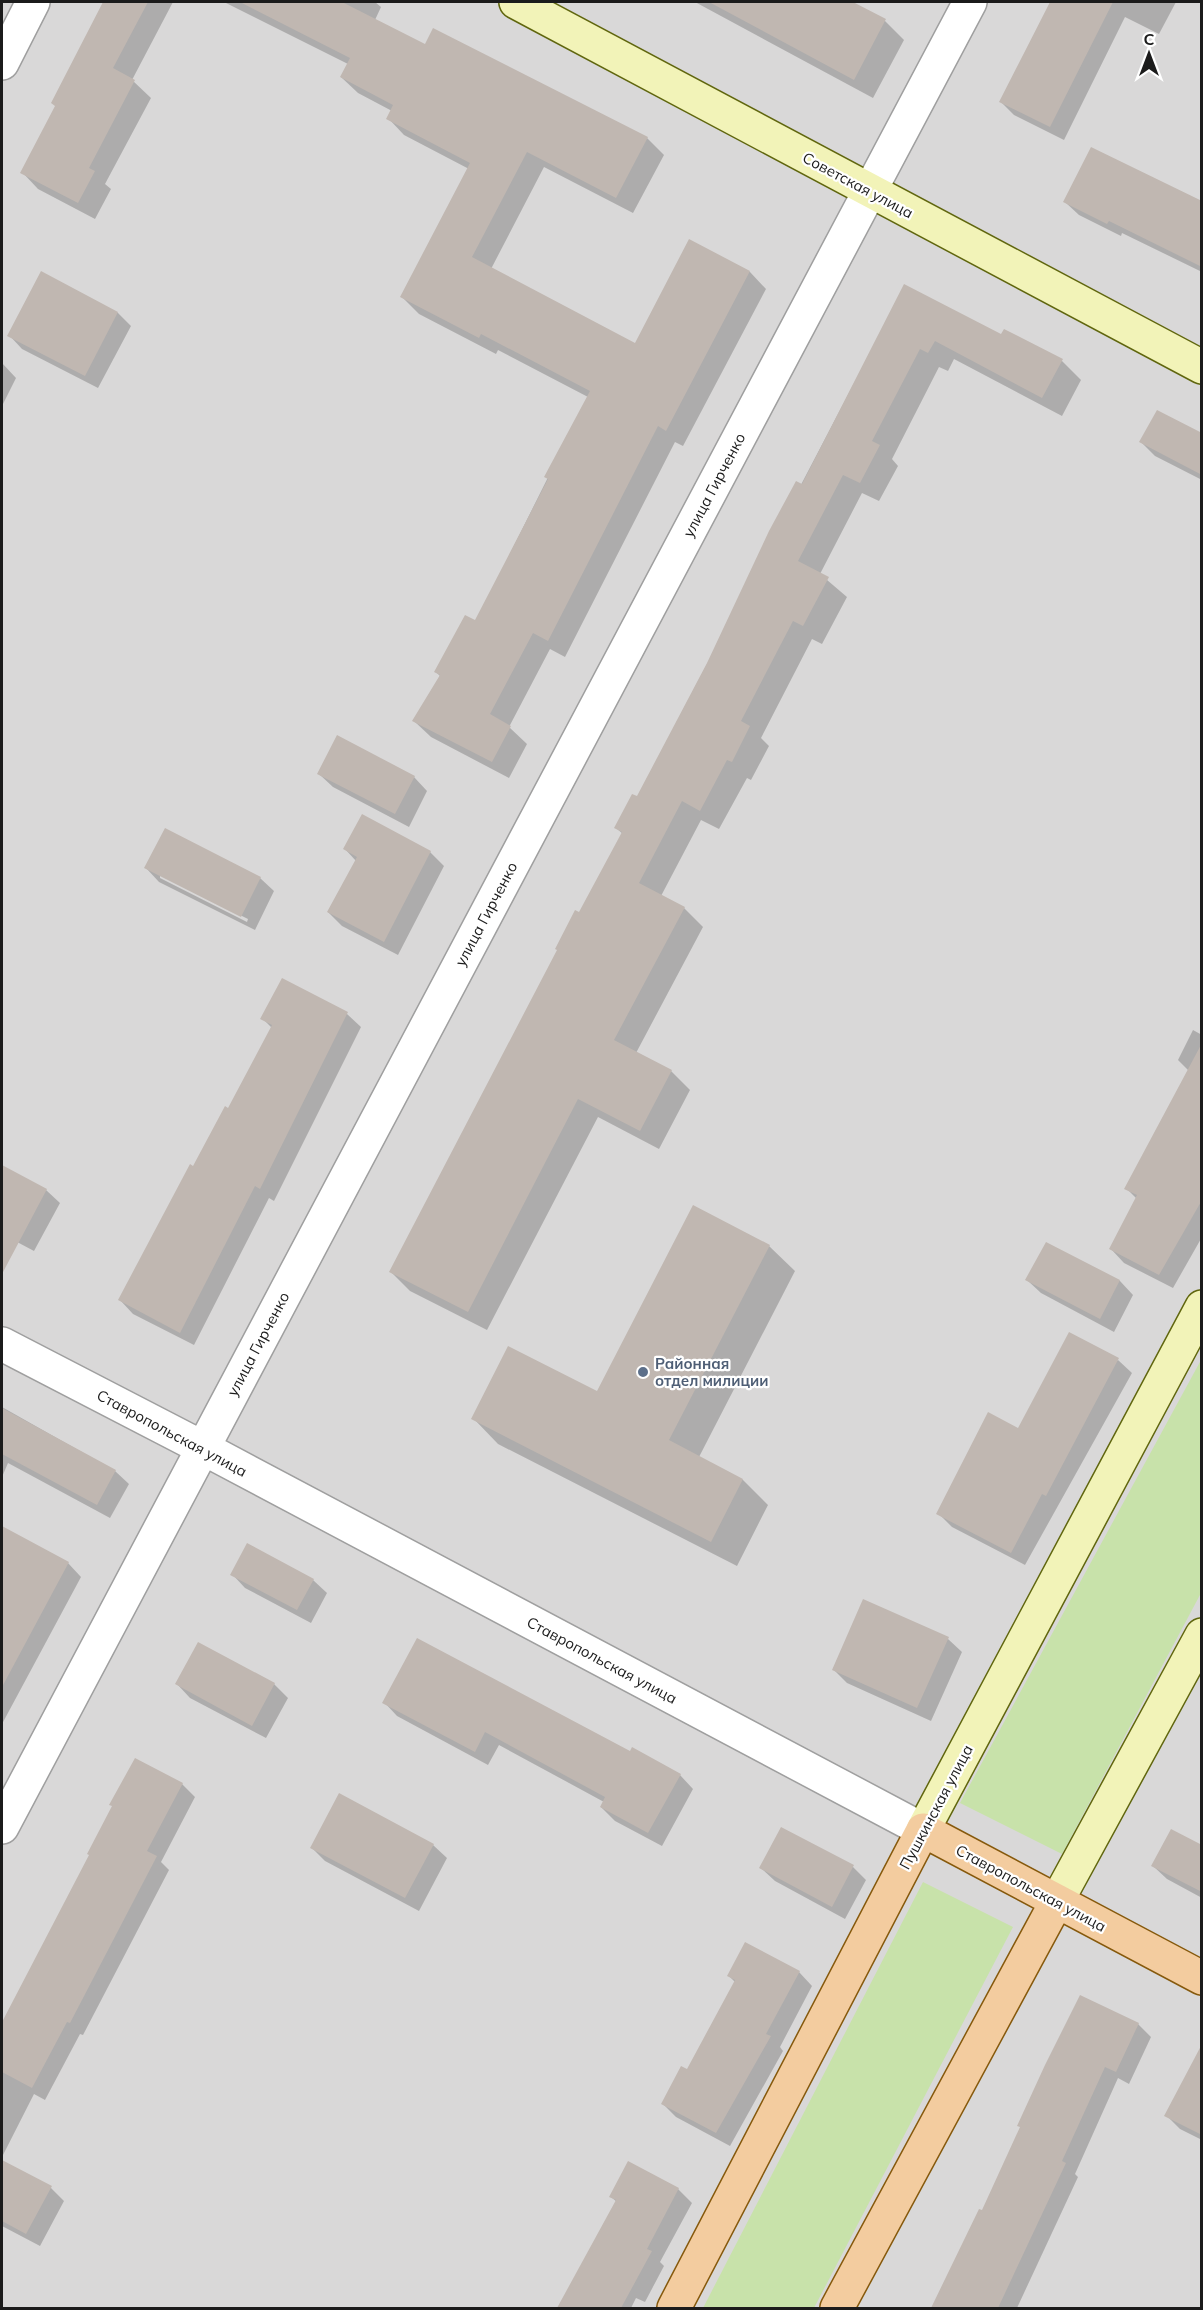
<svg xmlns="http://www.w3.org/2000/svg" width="1203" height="2310" font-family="Mulish,sans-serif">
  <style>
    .residential { fill: #d9d8d8 }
    .grass { fill: #c8e2aa }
    .shadow { fill: #0003; fill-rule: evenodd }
    .building { fill: #c0b7b1 }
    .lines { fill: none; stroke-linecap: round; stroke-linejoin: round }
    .street-casing { stroke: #9f9f9f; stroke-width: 36 }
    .secondary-casing { stroke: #60660e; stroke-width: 36 }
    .primary-casing { stroke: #86590c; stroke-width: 36 }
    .street { stroke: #fff; stroke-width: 33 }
    .secondary { stroke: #f2f3b8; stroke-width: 33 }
    .primary { stroke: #f3cc9f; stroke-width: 33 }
    .service-dot { fill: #5c6f8a; stroke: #fff; stroke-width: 2 }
    .labels { text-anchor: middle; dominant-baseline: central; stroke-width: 4.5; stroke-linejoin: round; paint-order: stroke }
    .street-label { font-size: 15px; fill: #1b1b1b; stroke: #fff }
    .service-label { font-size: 15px; font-weight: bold; fill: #4e5e75; stroke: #fff; text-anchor: start }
  </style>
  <rect width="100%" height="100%" fill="#ece8e1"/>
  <path class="residential" d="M 2,2 L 1201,2 L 1201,2308 L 2,2308 Z"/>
  <path class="grass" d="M 1201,1360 L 1201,1593 L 1062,1854 L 960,1803 Z
    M 923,1882 L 1013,1927 L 814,2308 L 703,2308 Z"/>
  <path class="shadow" d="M 105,2 L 173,2 L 132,80 L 151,98 L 105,184 L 111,189 L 95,219 L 38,189 L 22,172 L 56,107 L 83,43 Z
    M 224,2 L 375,2 L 381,7 L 375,20 L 425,46 L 647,138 L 664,155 L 633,213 L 544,167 L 491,269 L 636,345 L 690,241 L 750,272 L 766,289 L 683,446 L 675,442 L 565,657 L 550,649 L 509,727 L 527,744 L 509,778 L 431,737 L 414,721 L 440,676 L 436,672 L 476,622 L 588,397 L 498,350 L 496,354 L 419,314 L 402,297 L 469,169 L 404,135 L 388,118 L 392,111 L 358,93 L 341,77 L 348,64 Z
    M 695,2 L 849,2 L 885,21 L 904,40 L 873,98 Z
    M 1051,2 L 1176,2 L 1159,34 L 1125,17 L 1064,140 L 1014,115 L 1001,102 Z
    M 1065,202 L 1202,202 L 1202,272 L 1122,233 L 1121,236 L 1079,215 Z
    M 41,273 L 118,313 L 131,326 L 98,388 L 22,349 L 9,335 Z
    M 905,286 L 1001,336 L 1005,331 L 1062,361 L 1081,380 L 1062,416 L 954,359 L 948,371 L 939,367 L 892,459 L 898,466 L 879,501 L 862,493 L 820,574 L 847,597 L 822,644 L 812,639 L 761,738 L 769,746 L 751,780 L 747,778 L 719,829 L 701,820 L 661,896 L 684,908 L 703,927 L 636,1053 L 671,1071 L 690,1090 L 659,1149 L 598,1117 L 487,1330 L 410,1291 L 391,1272 L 623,834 L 616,828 L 637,798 Z
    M 2,363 L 16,378 L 2,406 Z
    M 1202,435 L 1202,480 L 1155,456 L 1141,442 Z
    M 319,774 L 414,777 L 427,791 L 409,827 L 333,787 Z
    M 345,849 L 430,852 L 444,866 L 398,955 L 342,926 L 328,912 L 356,861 Z
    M 146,868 L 260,878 L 274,891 L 255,930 L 159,882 ZM 160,875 L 248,919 L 247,922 L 160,878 Z
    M 347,1014 L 361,1027 L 274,1201 L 269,1198 L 194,1345 L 133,1314 L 120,1300 L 193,1168 L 229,1110 L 272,1028 L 262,1018 Z
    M 1193,1030 L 1202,1035 L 1202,1237 L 1173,1288 L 1124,1263 L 1111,1249 L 1137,1199 L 1126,1188 L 1189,1071 L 1178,1060 Z
    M 2,1167 L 46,1190 L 60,1203 L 34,1251 L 2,1234 Z
    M 1046,1244 L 1120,1281 L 1133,1295 L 1114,1332 L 1041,1293 L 1027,1280 Z
    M 769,1246 L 795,1271 L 699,1457 L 743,1480 L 768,1505 L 737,1566 L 498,1444 L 473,1418 L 597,1393 Z
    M 1118,1360 L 1132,1373 L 1025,1565 L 952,1527 L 938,1513 L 1019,1430 Z
    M 2,1407 L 115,1471 L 129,1484 L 110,1518 L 8,1463 L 2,1477 Z
    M 18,1537 L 68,1563 L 81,1577 L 2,1724 L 2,1567 Z
    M 232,1574 L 313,1580 L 327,1593 L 311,1623 L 245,1588 Z
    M 864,1601 L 948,1639 L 962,1652 L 931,1721 L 847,1683 L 833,1669 Z
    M 198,1644 L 274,1684 L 288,1698 L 266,1738 L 190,1698 L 177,1684 Z
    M 384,1702 L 631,1753 L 680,1775 L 693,1789 L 662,1846 L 615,1821 L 601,1807 L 604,1802 L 499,1745 L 488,1765 L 397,1716 Z
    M 182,1784 L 195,1797 L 161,1862 L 169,1870 L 83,2035 L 80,2034 L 45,2100 L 34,2094 L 2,2157 L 2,2024 L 90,1855 Z
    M 433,1845 L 447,1858 L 419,1911 L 325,1861 L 312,1848 Z
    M 1202,1846 L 1202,1898 L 1167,1879 L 1153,1866 Z
    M 853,1867 L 866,1880 L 845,1919 L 775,1881 L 761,1868 Z
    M 799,1972 L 812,1986 L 780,2047 L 783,2051 L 730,2146 L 676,2117 L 663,2104 L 688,2071 L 736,1983 L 729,1976 Z
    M 1138,2024 L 1151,2037 L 1129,2084 L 1118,2078 L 1075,2174 L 1078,2177 L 1017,2308 L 933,2308 L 979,2211 L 982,2212 Z
    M 1202,2051 L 1202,2140 L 1180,2129 L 1166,2115 Z
    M 2,2161 L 51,2188 L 64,2201 L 40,2246 L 2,2226 Z
    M 678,2189 L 692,2203 L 660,2262 L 664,2266 L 645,2302 L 636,2298 L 631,2308 L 559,2308 L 617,2202 L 611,2197 Z"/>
  <path class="building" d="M 103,2 L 148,2 L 113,68 L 135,80 L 89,168 L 95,171 L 78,203 L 20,173 L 55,106 L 51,103 Z
    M 240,2 L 342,2 L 425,44 L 433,28 L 648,137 L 616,198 L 527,152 L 472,257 L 635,343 L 689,239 L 750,271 L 666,431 L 658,426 L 548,641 L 533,633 L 490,714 L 511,726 L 492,762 L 412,721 L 440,675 L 434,672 L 465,615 L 475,620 L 548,479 L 544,477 L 590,391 L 481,334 L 479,338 L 400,297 L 470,163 L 386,119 L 393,105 L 340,77 L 350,58 Z
    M 709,2 L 853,2 L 886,19 L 854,80 Z
    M 1050,2 L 1113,2 L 1050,127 L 999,102 Z
    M 1091,147 L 1202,201 L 1202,267 L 1109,221 L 1107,224 L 1063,202 Z
    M 41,271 L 118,312 L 85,376 L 7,336 Z
    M 904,284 L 1001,334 L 1004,329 L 1063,359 L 1042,398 L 935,341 L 928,353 L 920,349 L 872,441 L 880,445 L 860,483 L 843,475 L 798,561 L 829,577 L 803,626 L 793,621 L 741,721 L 750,726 L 732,762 L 727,760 L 700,811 L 682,801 L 639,883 L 685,907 L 614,1040 L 672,1070 L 640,1131 L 578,1099 L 468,1312 L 389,1272 L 557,950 L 555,949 L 575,910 L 579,912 L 622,832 L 614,828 L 632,794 L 637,796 L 707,663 L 769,531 L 796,481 L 802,484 Z
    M 1157,410 L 1202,433 L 1202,475 L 1139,442 Z
    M 337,735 L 415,776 L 395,814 L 317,774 Z
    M 362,814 L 431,851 L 384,942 L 327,912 L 357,857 L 343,849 Z
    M 165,828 L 261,877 L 241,917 L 144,868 Z
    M 282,978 L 348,1012 L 260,1189 L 255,1186 L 180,1333 L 118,1300 L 190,1164 L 193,1166 L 225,1106 L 228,1108 L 272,1025 L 260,1019 Z
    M 1202,1043 L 1202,1200 L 1159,1275 L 1109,1249 L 1137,1195 L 1124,1189 Z
    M 2,1165 L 47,1189 L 2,1274 Z
    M 693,1205 L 770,1245 L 669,1440 L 743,1479 L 711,1542 L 471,1419 L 508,1346 L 597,1391 Z
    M 1046,1242 L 1120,1280 L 1100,1319 L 1025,1280 Z
    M 1069,1332 L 1119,1358 L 1046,1496 L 1042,1494 L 1011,1553 L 936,1514 L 988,1412 L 1018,1428 Z
    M 2,1408 L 116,1470 L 97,1505 L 2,1454 Z
    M 2,1526 L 69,1562 L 2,1687 Z
    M 247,1543 L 314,1579 L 297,1610 L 230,1575 Z
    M 863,1599 L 949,1637 L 917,1708 L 832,1670 Z
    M 417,1638 L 630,1751 L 632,1747 L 681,1774 L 648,1833 L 600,1807 L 605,1797 L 485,1732 L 475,1752 L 382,1703 Z
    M 198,1642 L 275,1683 L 252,1726 L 175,1684 Z
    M 135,1758 L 183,1783 L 147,1851 L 157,1856 L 70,2023 L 67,2022 L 32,2088 L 2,2072 L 2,2022 L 89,1855 L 87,1854 L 112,1806 L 109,1805 Z
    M 339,1793 L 434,1844 L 405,1898 L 310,1848 Z
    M 781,1827 L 854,1865 L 832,1907 L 759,1868 Z
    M 1171,1829 L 1202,1845 L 1202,1892 L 1151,1866 Z
    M 745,1942 L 800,1971 L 766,2034 L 771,2036 L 716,2133 L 661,2104 L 681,2066 L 687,2069 L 735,1980 L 727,1976 Z
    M 1080,1995 L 1139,2023 L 1116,2072 L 1105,2067 L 1062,2161 L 1066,2163 L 998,2308 L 931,2308 L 979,2209 L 982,2210 L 1020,2127 L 1017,2126 L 1045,2065 Z
    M 1202,2044 L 1202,2135 L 1164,2116 Z
    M 2,2160 L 52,2186 L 26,2234 L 2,2221 Z
    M 628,2161 L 679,2188 L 647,2249 L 652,2251 L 621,2308 L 557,2308 L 616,2200 L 609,2197 Z"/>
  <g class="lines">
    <defs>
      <path id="street" d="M 2,63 L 33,2
        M 2,1344 L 203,1448 L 923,1830
        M 2,1827 L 970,2"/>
      <path id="secondary" d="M 516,2 L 1202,367
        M 923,1830 L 1202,1307
        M 1057,1901 L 1202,1635"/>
      <path id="primary" d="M 674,2308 L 923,1830 L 1202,1978
        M 837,2308 L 1057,1901"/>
    </defs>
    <use href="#street" class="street-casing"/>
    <use href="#secondary" class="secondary-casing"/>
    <use href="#primary" class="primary-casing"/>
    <use href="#street" class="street"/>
    <use href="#secondary" class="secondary"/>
    <use href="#primary" class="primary"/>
  </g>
  <circle class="service-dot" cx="643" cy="1372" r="6"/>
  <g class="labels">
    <g class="street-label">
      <text transform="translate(858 185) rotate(28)">Советская улица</text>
      <text transform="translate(714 485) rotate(-62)">улица Гирченко</text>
      <text transform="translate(486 914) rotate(-62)">улица Гирченко</text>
      <text transform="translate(258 1344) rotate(-62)">улица Гирченко</text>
      <text transform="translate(172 1433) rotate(28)">Ставропольская улица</text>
      <text transform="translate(602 1660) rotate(28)">Ставропольская улица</text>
      <text transform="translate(936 1807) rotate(-62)">Пушкинская улица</text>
      <text transform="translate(1031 1888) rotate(28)">Ставропольская улица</text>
    </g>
    <g class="service-label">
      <text x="655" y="1363">Районная<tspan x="655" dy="17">отдел милиции</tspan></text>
    </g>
  </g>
  <rect width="1203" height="2310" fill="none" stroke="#1b1b1b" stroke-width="6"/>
  <g transform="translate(1149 54)" stroke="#ffffff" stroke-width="4.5" paint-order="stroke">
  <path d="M0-4.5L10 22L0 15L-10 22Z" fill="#1b1b1b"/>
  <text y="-9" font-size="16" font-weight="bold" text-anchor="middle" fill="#1b1b1b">С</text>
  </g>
</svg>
